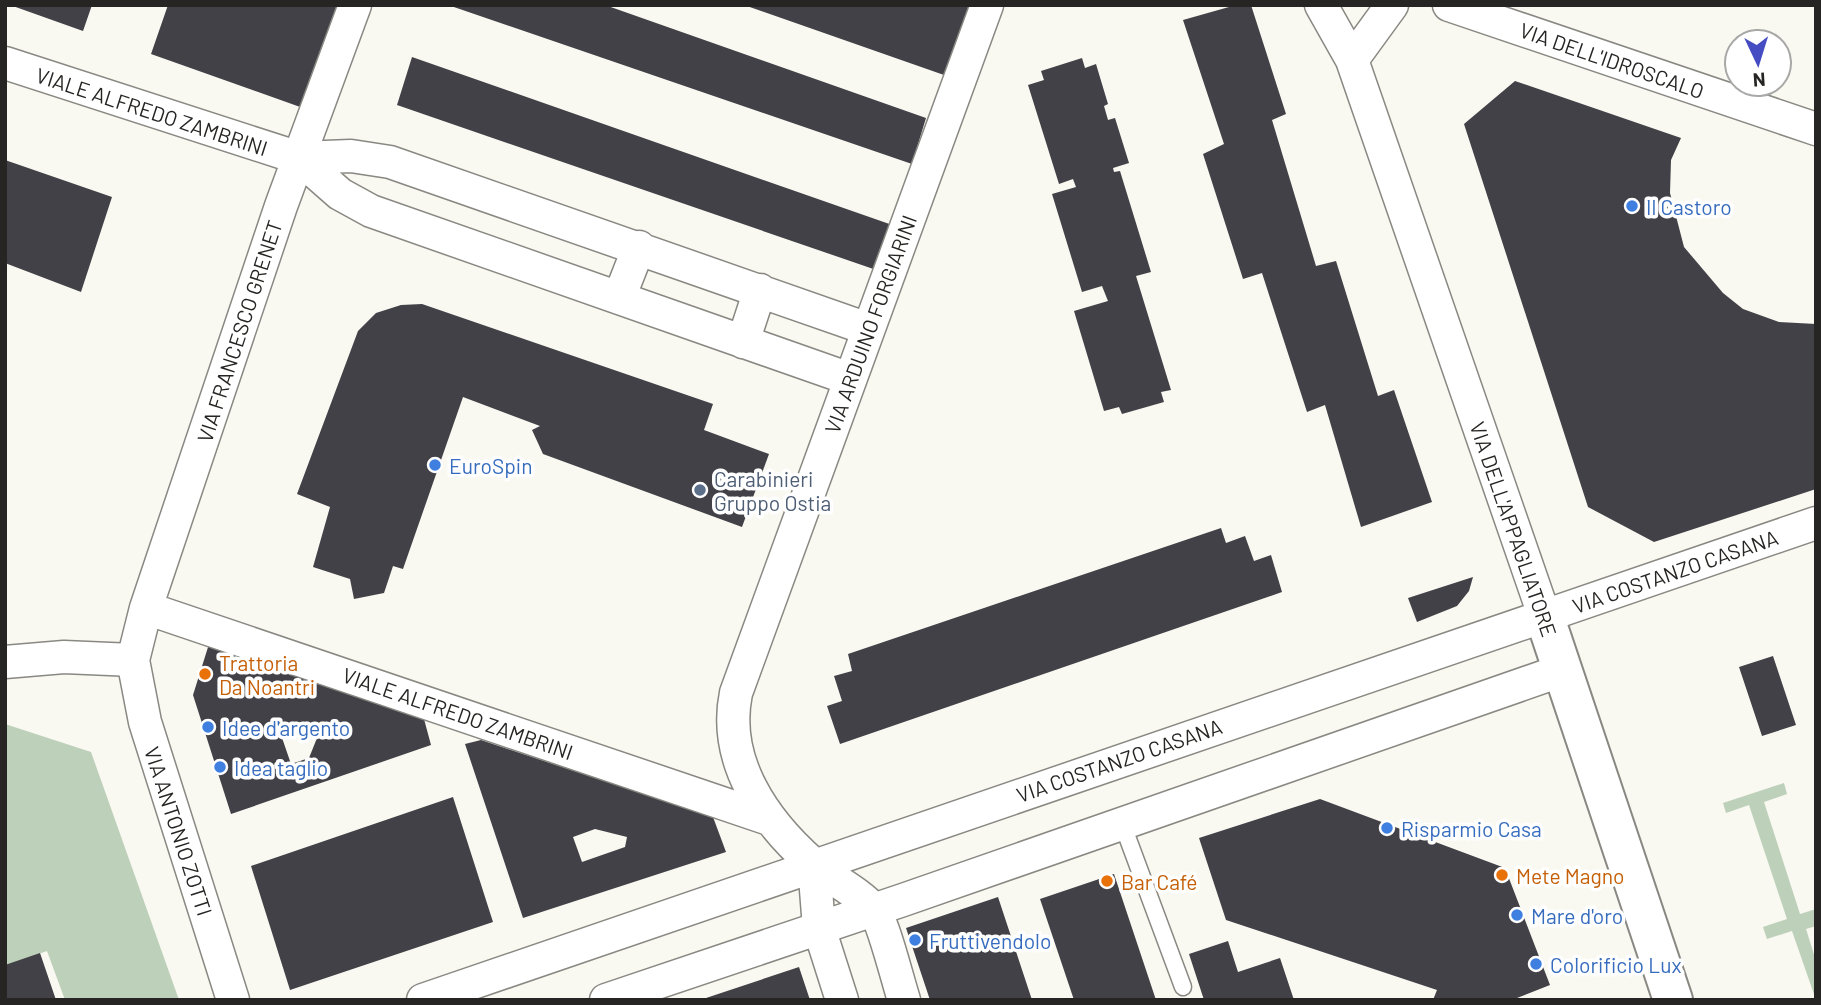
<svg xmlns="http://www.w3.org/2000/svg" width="1821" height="1005" font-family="Barlow,sans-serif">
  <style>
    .green { fill: #bdd0b9 }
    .building { fill: #424147; fill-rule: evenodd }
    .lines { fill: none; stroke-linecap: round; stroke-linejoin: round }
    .service-casing { stroke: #898882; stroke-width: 19 }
    .minor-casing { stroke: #898882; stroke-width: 35 }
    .tertiary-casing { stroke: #898882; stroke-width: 42 }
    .service { stroke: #fff; stroke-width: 16 }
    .minor { stroke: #fff; stroke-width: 32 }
    .tertiary { stroke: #fff; stroke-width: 38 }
    .shop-dot { fill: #3f7fe0; stroke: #fff; stroke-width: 2.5 }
    .service-dot { fill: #5c6f8a; stroke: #fff; stroke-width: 2.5 }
    .food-dot { fill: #e8710a; stroke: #fff; stroke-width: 2.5 }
    .labels { text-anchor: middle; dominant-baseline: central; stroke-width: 7; stroke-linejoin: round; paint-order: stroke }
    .street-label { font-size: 21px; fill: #262523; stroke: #fff }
    .shop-label { font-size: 21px; fill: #366cbe; stroke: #fff; text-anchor: start }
    .service-label { font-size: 21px; fill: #4e5e75; stroke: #fff; text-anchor: start }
    .food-label { font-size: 21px; fill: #c56008; stroke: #fff; text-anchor: start }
  </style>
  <rect width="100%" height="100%" fill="#f9f8f1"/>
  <path class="green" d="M 5,724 L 91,752 L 179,1000 L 65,1000 L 47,951 L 5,966 Z
    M 1784,783 L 1787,794 L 1764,802 L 1800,914 L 1816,909 L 1816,926 L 1806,929 L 1816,961 L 1816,1000 L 1792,931 L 1767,939 L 1763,927 L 1787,919 L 1749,805 L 1726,813 L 1723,803 Z"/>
  <path class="building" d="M 10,5 L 92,5 L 83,31 Z
    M 168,5 L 340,5 L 303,108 L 151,54 Z
    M 448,5 L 605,5 L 926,118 L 912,164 Z
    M 744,5 L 970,5 L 944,75 Z
    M 1236,5 L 1251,5 L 1286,114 L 1272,120 L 1316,266 L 1336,261 L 1378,396 L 1394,390 L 1432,502 L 1361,527 L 1325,405 L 1307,412 L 1262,273 L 1243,279 L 1203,154 L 1224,144 L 1183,20 Z
    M 412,57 L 898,227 L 885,273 L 397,105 Z
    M 1082,58 L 1085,68 L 1096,64 L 1108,104 L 1104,106 L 1108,120 L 1115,118 L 1129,163 L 1113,168 L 1114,172 L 1120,171 L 1151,272 L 1136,276 L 1171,390 L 1161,392 L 1164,402 L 1122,414 L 1119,407 L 1104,411 L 1074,311 L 1108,301 L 1102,286 L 1082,292 L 1052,194 L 1076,187 L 1073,179 L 1059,184 L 1028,85 L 1044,80 L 1041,71 Z
    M 1515,81 L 1681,138 L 1671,160 L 1670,193 L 1684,247 L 1723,293 L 1743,309 L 1779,322 L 1816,324 L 1816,489 L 1654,542 L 1588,507 L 1464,124 Z
    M 5,160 L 112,197 L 81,292 L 5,263 Z
    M 422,304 L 713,404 L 704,430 L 769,454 L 742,527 L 543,454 L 532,430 L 540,426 L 463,397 L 403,569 L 393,566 L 384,593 L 354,599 L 350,579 L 313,567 L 330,507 L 297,494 L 358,331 L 376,313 L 401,305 Z
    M 1221,528 L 1226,543 L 1245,536 L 1254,561 L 1271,555 L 1282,592 L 840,744 L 827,706 L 842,701 L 834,676 L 852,671 L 848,654 Z
    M 1473,577 L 1469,591 L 1457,606 L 1417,622 L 1408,598 Z
    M 209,644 L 424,719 L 431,745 L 231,814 L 193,695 ZM 286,727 L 317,738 L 309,758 L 291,764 L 279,729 Z
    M 1773,656 L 1796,725 L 1762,736 L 1739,667 Z
    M 481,740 L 713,817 L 726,852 L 523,918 L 465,744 ZM 595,829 L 627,837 L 625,847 L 582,862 L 573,837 Z
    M 453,797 L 493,922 L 290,990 L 251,866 Z
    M 1320,799 L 1505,868 L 1550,985 L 1512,1000 L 1433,1000 L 1437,990 L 1226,920 L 1199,838 Z
    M 1114,874 L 1156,1000 L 1074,1000 L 1040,899 Z
    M 998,897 L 1032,1000 L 930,1000 L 906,928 Z
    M 1228,941 L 1238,972 L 1280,958 L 1294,1000 L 1204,1000 L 1189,954 Z
    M 40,953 L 56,1000 L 5,1000 L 5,965 Z
    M 799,967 L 810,1000 L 703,1000 L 703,999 Z"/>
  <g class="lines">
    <defs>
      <path id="service" d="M 1122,823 L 1183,987"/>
      <path id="minor" d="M 1321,5 L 1352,60 L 1392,5
        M 1449,5 L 1816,129
        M 1352,60 L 1544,615
        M 5,63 L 299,158 L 351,156 L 390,162 L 868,329
        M 299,158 L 340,194 L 371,211 L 850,379
        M 619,298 L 639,247
        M 743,342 L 760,290
        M 146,608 L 769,819
        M 5,662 L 64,657 L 133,660
        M 814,864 L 819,928 L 842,1000
        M 233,1000 L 145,722 L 133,660 L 146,608 L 281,206 L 355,5
        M 423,1000 L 1816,523
        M 606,1000 L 903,900 L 1563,670
        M 904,1000 C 898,982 883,920 873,909 C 857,891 832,880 813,864 C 764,821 722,761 736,693 L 987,5"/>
      <path id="tertiary" d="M 1544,615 L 1673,1000"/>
    </defs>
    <use href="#service" class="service-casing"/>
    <use href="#minor" class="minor-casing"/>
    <use href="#tertiary" class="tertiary-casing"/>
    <use href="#service" class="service"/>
    <use href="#minor" class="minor"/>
    <use href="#tertiary" class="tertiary"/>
  </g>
  <g class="shop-dot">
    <circle cx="1632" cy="206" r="7"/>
    <circle cx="435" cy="465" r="7"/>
    <circle cx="208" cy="727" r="7"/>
    <circle cx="220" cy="767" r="7"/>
    <circle cx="1387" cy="828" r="7"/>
    <circle cx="1517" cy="915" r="7"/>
    <circle cx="915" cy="940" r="7"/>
    <circle cx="1536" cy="964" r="7"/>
  </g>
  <circle class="service-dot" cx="700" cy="490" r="7"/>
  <g class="food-dot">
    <circle cx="205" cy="674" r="7"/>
    <circle cx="1502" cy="875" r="7"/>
    <circle cx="1107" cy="881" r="7"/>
  </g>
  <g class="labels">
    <g class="street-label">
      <text transform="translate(1612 60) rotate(19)">VIA DELL'IDROSCALO</text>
      <text transform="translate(152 111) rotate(18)">VIALE ALFREDO ZAMBRINI</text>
      <text transform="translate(870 324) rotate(-70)">VIA ARDUINO FORGIARINI</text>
      <text transform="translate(239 331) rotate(-72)">VIA FRANCESCO GRENET</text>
      <text transform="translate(1514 529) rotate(71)">VIA DELL'APPAGLIATORE</text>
      <text transform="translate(1675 571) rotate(-19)">VIA COSTANZO CASANA</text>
      <text transform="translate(458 713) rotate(19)">VIALE ALFREDO ZAMBRINI</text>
      <text transform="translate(1119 760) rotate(-19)">VIA COSTANZO CASANA</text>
      <text transform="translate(179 831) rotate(72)">VIA ANTONIO ZOTTI</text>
    </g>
    <g class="shop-label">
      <text x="1646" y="206">Il Castoro</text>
      <text x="449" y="465">EuroSpin</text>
      <text x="222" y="727">Idee d'argento</text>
      <text x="234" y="767">Idea taglio</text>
      <text x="1401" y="828">Risparmio Casa</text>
      <text x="1531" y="915">Mare d'oro</text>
      <text x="929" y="940">Fruttivendolo</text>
      <text x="1550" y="964">Colorificio Lux</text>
    </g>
    <g class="service-label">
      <text x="714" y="478">Carabinieri<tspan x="714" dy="24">Gruppo Ostia</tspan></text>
    </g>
    <g class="food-label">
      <text x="219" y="662">Trattoria<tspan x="219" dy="24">Da Noantri</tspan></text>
      <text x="1516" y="875">Mete Magno</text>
      <text x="1121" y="881">Bar Café</text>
    </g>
  </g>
  <rect width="1821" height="1005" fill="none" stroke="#262523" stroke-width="14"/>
  <g transform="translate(1758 63) rotate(176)"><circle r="33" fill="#ffffff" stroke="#a8a8a7" stroke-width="2"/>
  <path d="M0-5L12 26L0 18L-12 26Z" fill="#464dc2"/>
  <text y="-10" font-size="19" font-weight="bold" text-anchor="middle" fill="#262523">N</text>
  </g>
</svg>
